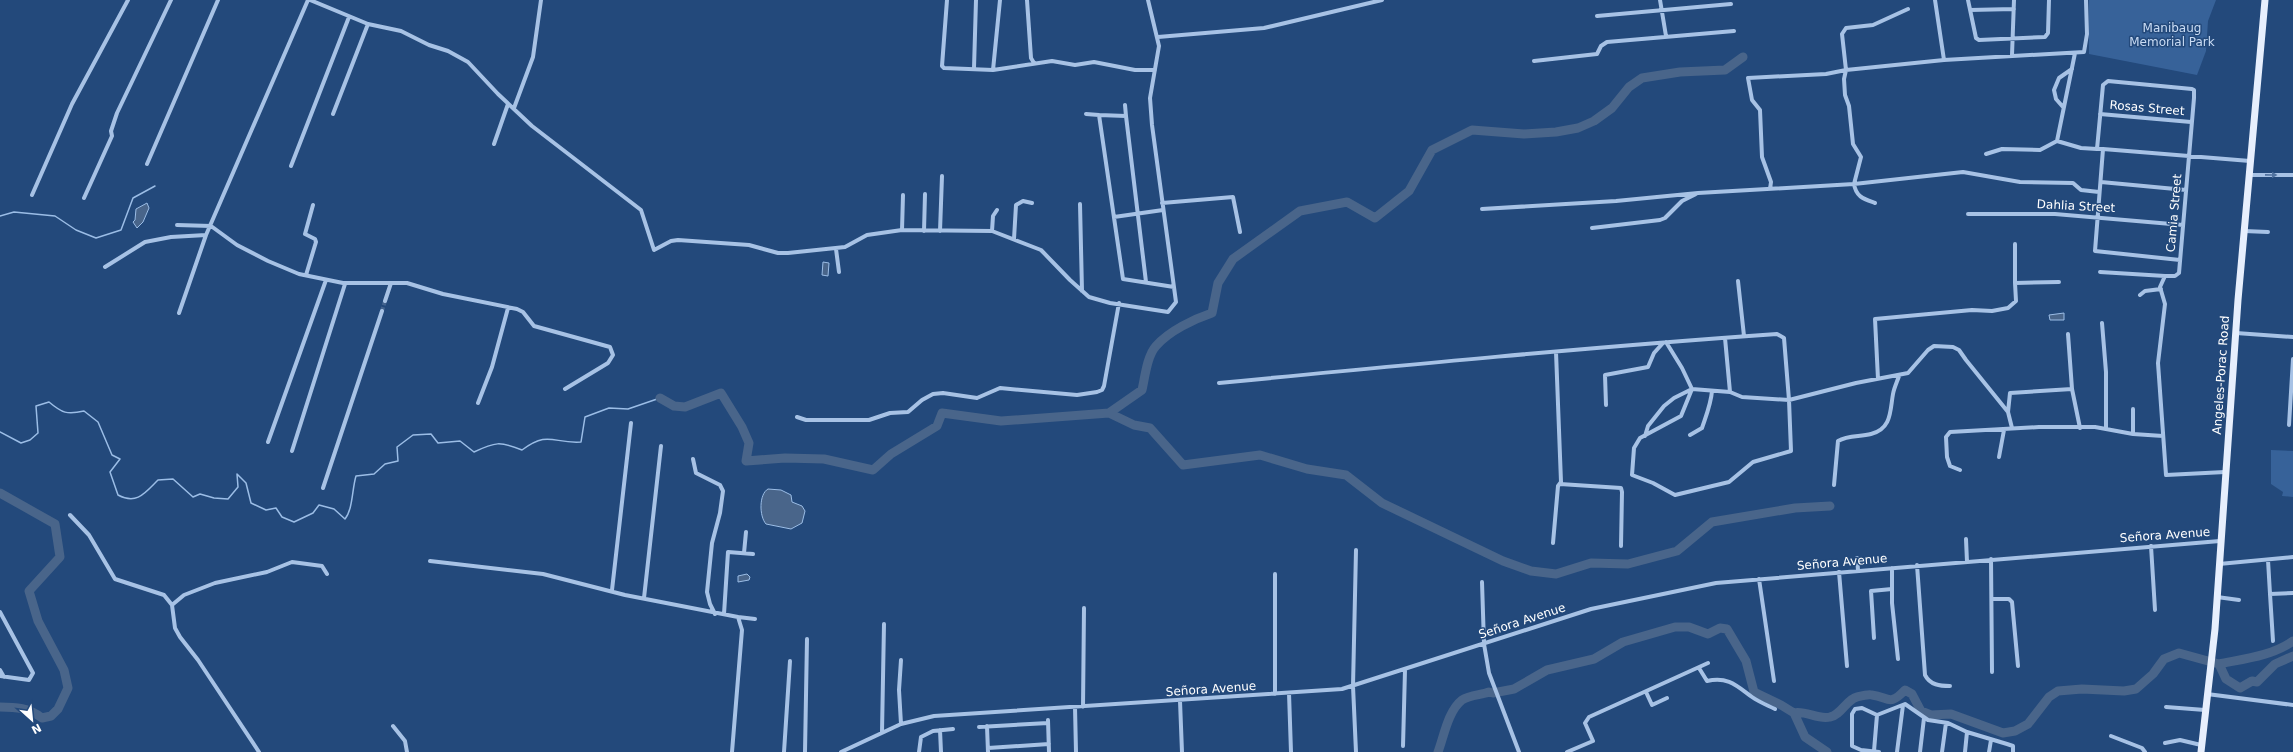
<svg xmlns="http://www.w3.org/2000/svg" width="2293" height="752" font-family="'DejaVu Sans',sans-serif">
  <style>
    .green { fill: #376299 }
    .water { fill: #49658a; stroke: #9bbde6 }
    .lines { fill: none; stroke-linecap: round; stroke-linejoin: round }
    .stream { stroke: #9bbde6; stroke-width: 1.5 }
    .river { stroke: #49658a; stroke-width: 9 }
    .street-tunnel { stroke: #44648f; stroke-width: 4; stroke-dasharray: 4 2; stroke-linecap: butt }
    .street { stroke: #a7c2e5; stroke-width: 4 }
    .primary { stroke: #e7effd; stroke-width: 7 }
    .oneway { fill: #5173a0 }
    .labels { text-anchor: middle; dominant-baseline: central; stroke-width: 3; stroke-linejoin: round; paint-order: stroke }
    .park-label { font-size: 12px; fill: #cadcf4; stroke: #23497b }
    .street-label { font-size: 12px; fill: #fff; stroke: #23497b }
  </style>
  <rect width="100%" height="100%" fill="#23497b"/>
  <path class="green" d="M 2089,0 L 2216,0 L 2208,21 L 2206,51 L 2197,75 L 2089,54 Z
    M 2271,450 L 2293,451 L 2293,497 L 2282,496 L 2283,492 L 2271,484 Z"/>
  <path class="water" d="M 147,203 L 149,208 L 143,222 L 137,228 L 133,222 L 135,220 L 136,209 Z
    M 823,262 L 829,263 L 828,276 L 822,275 Z
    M 2064,313 L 2064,320 L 2050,320 L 2049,315 Z
    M 768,489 L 781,490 L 791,495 L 792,502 L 802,506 L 805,511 L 802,523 L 791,529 L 766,524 C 759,516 759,494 768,489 Z
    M 747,574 L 750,577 L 749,580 L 738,582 L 738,576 Z"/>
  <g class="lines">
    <path class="stream" d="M 0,216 L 14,212 L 55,216 L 76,230 L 96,238 L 121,230 L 133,198 L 155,186
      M 0,432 L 21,443 L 30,440 L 38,433 L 36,406 L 49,402 C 62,413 67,415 84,411 L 98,422 L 112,455 L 120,459 L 110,472 L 118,495 C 137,505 145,493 158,480 L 173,479 L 193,497 L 200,494 L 214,498 L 228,499 L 238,487 L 237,474 L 246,483 L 251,503 L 266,510 L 276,508 L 282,517 L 294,522 L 313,513 L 319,505 L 334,509 L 345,519 C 353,509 352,489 356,476 L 374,474 L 385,464 L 398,461 L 397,447 L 413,435 L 431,434 L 438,443 L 460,441 L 474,452 C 495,442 500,441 522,450 C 549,430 553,444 581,442 L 585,417 L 609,408 L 628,409 L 660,398"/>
    <path class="river" d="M 660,398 L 674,406 L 685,407 L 721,393 L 742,427 L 749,443 L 746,461 L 785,458 L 824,459 L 873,470 L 891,454 L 937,426 L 942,413 L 1001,421 L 1109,413 L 1134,425 L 1150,428 L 1183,465 L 1260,455 L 1307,469 L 1346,475 L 1382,503 L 1503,561 L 1531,571 L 1556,574 L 1591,563 L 1628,564 L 1677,551 L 1712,522 L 1795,508 L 1830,506
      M 1109,413 L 1142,390 C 1145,377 1147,356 1156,346 C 1169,331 1194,319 1212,313 L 1218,283 L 1233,259 L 1300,211 L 1347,202 L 1375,218 L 1409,191 L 1432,150 L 1472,130 L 1524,134 L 1556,132 L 1578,128 L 1594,121 L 1612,108 L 1629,87 L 1642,78 L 1680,72 L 1725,70 L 1743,57
      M 0,493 L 55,524 L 60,557 L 29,591 L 38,621 L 64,670 L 68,688 L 58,709 L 51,716 L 42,718 C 29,708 16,707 0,707
      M 2219,664 C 2243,659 2272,656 2293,641
      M 1794,713 L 1805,737 L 1827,752
      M 1438,752 C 1444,736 1448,711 1462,700 C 1470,695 1481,695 1489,692 L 1493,693 L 1514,689 L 1547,670 L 1594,659 L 1623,642 L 1675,627 L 1689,627 L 1708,634 L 1720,628 L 1727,629 L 1746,661 L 1754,692 L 1781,705 L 1794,713 C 1805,710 1818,720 1830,717 C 1841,715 1847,699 1857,697 C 1861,696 1868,694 1872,695 C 1889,697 1889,707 1905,690 L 1912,694 L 1921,711 L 1931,715 L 1951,714 L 2003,733 L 2015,731 L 2028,724 L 2049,697 L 2058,691 L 2082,689 L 2124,691 L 2136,689 L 2153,674 L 2164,659 L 2179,653 L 2219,664 L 2226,679 L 2240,688 L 2252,681 L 2257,682 L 2275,664 L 2293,656"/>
    <path class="street-tunnel" d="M 382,311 L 385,301"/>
    <path class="street" d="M 310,0 L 368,24 L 401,31 L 429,45 L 448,51 L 468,62 L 498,94 L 532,126 L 641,210 L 654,250 L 671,241 L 678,240 L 749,245 L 778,253 L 788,253 L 845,247 L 867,235 L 902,230 L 992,231 L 1041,250 L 1070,280 L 1089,297 L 1110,303 L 1168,312 L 1176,302 L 1152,125 L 1150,98 L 1159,46 L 1148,0
      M 947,0 L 942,66 L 944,68 L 993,70 L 1052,61 L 1075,65 L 1094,62 L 1135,70 L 1155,70
      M 1027,0 L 1031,58 L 1034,63
      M 1660,0 L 1666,36
      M 1935,0 L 1944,60 L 2084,52 L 2087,34 L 2086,0
      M 1968,0 L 1976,38 L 1979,40 L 2045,37 L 2048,33 L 2049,0
      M 1970,10 L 2014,9
      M 1597,16 L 1731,4
      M 1158,37 L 1264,28 L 1382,0
      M 2075,53 L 2057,141 L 2081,148 L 2097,149
      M 2012,55 L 2014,0
      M 1534,61 L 1597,54 L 1601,46 L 1607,42 L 1734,31
      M 974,68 L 976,0
      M 993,70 L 1000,0
      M 1125,105 L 1126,116
      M 2063,107 L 2056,99 L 2054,90 L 2059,78 L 2072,69
      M 514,108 L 533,57 L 541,0
      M 333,114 L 368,24
      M 1086,114 L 1099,115
      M 2100,114 L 2191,122
      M 494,144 L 508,104
      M 2103,149 L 2250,161
      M 1986,154 L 2002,149 L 2040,150 L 2057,141
      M 147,164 L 218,0
      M 291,166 L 349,17
      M 2249,175 L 2293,175
      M 2101,182 L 2186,190
      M 1770,189 L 1771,182 L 1762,157 L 1760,110 L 1752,100 L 1748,78 L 1826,74 L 1846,70 L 1944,60
      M 32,195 L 72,104 L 128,0
      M 84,198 L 112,136 L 111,131 L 117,113 L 171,0
      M 1162,203 L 1233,197 L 1240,232
      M 1875,203 C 1864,199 1856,197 1854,184 L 1861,157 L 1853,144 L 1849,106 L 1845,95 L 1844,79 L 1846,70 L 1842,34 L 1846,28 L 1873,25 L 1908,9
      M 1080,204 L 1082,291
      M 1482,209 L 1616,201 L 1698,193 L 1854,184 L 1963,172 L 2020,182 L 2073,183 L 2081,190 L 2099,192
      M 1968,214 L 2055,214 L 2183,225
      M 1114,217 L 1163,210
      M 177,225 L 211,226 L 237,245 L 268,261 L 299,274 L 343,283 L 407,283 L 443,294 L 517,309 L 523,312 L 534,326 L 610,347 L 613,355 L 608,363 L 565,389
      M 1592,228 L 1660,220 L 1665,218 L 1682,201 L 1696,194
      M 902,230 L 903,195
      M 924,231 L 925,194
      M 940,231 L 942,176
      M 992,231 L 993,216 L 997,210
      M 2244,231 L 2268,232
      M 1014,239 L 1016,205 L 1023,201 L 1032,203
      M 836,249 L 839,272
      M 105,267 L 145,242 L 171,237 L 206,235 L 308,0
      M 2100,272 L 2165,276 L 2175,276 L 2179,273 L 2194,98 L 2194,90 L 2192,89 L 2108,81 L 2103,85 L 2097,149 L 2103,149 L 2095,251 L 2180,260
      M 306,275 L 316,242 L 315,239 L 305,234 L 313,205
      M 2165,276 L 2160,287 L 2165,304 L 2158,363 L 2166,475 L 2225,472
      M 1738,281 L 1744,336
      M 1146,282 L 1126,116 L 1099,115 L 1123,279 L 1174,287
      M 2015,283 L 2015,244
      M 2140,295 L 2145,291 L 2161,289
      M 385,301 L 391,283
      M 179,313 L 206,235
      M 2102,323 L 2106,372 L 2106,429
      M 2236,333 L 2293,337
      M 2068,334 L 2072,389 L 2080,428
      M 1725,338 L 1730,392
      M 1878,379 L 1875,319 L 1972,310 L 1992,311 L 2008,308 L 2016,301 L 2015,283 L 2059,282
      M 1219,383 C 1405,365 1591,347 1777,334 L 1784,338 L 1789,400 L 1791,451 L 1753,462 L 1729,482 L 1675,495 L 1653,483 L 1632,475 L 1634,448 L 1640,438 L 1681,416 L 1692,389 L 1682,368 L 1666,342
      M 478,403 L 492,367 L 508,308
      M 1606,405 L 1605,375 L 1648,367 L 1654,353 L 1663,343
      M 2133,409 L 2133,434
      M 797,417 L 806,420 L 869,420 L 890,413 L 908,412 L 922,400 L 933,394 L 943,393 L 977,398 L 1000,388 L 1077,395 L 1097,392 L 1102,390 L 1104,386 L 1119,303
      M 2289,425 L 2293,359
      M 2012,428 L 2008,412 L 2010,393 L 2072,389
      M 1690,435 L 1702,428 C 1706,416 1711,404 1712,391
      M 1645,436 L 1648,426 L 1664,406 L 1674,398 L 1692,389 L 1730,392 L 1742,397 L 1789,400 L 1856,383 L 1908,373 L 1928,350 L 1934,346 L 1953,347 L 1959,350 L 1966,360 L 2008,412
      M 268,442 L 326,280
      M 292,451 L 345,284
      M 1999,457 L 2004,430
      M 693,459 L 696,473 L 720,485 L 723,491 L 720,513 L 712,543 L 707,592 L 710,604 L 715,614
      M 1960,470 L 1950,466 L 1947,457 L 1946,437 L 1950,432 L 2039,427 L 2095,427 L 2133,434 L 2163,436
      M 1560,484 L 1621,488 L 1622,492 L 1621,546
      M 1834,485 L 1838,441 C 1848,435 1860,437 1871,434 C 1892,429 1890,410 1893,394 C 1894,388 1897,382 1899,376
      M 323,488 L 382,311
      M 70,515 L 89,535 L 115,579 L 164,595 L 172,605
      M 1966,539 L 1967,562
      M 1553,543 L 1558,486 L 1561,482 L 1556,352
      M 2151,546 L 2155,610
      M 1356,550 L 1353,686 L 1356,752
      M 744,553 L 746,532
      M 1857,558 L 1858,570
      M 1991,559 L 1992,672
      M 2268,560 L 2270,594 L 2293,593
      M 430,561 L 543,574 L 625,595 L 738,617 L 742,630 L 732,752
      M 2219,564 L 2293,557
      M 1917,565 L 1925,675 C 1930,685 1940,686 1950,686
      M 1892,568 L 1892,603 L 1898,659
      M 1839,572 L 1847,666
      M 1275,574 L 1275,694
      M 1759,579 L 1774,681
      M 1482,582 L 1484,644 L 1489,673 L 1519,752
      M 612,590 L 631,423
      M 2270,594 L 2273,641
      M 2217,597 L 2239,600
      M 644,598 L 661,446
      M 1992,599 L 2009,599 L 2012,602 L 2018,666
      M 0,612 L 33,673 L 29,680 L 0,676
      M 724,614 L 728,552 L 753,554
      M 738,617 L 755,619
      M 1874,638 L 1871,591 L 1892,589
      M 901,660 L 899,690 L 901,724
      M 1699,668 L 1707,681 C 1728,676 1737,686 1752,697 C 1759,702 1767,705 1775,709
      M 0,670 L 4,677
      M 1646,692 L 1652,705 L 1667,698
      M 1289,693 L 1291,752
      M 2207,694 L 2293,705
      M 1180,701 L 1182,752
      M 1075,707 L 1076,752
      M 1083,707 L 1084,608
      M 2166,707 L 2205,710
      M 1048,720 L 1049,752
      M 393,726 L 405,741 L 407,752
      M 987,726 L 988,752
      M 979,727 L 1048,723
      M 940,730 L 941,752
      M 882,732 L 884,624
      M 2111,736 L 2142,748 L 2145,752
      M 2165,743 L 2180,740 L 2201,745
      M 1403,746 L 1405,670
      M 988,748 L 1049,744
      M 1874,751 L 1877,715
      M 259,752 L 198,660 L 180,637 L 175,628 L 172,605 L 184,595 L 215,583 L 267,572 L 292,562 L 322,566 L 327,574
      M 784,752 L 790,661
      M 805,752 L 807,639
      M 841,752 L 901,724 L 934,716 L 1342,689 L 1591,609 L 1716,583 L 2220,541
      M 919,752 L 921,737 L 933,731 L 953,729
      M 1567,752 L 1593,741 L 1585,723 L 1589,717 L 1708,663
      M 1879,752 L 1861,750 L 1852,746 L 1852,714 L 1855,709 L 1862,708 L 1877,715 L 1905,704 L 1928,720 L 1948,723 L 1967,732 L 2007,744 L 2013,746 L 2013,752
      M 1897,752 L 1903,705
      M 1920,752 L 1924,718
      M 1942,752 L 1946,723
      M 1965,752 L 1967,732
      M 1989,752 L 1991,740"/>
    <path class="primary" d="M 2201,752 L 2215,629 L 2238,300 L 2265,0"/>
  </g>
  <defs><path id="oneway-solid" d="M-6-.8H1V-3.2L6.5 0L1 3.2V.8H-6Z"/></defs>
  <use class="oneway" href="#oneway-solid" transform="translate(2271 175) rotate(1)"/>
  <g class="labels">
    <g class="park-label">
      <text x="2172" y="28">Manibaug<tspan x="2172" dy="14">Memorial Park</tspan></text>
    </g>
    <g class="street-label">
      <text transform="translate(2147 108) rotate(5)">Rosas Street</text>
      <text transform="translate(2076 206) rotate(3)">Dahlia Street</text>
      <text transform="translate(2174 213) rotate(-85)">Camia Street</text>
      <text transform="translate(2221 375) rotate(-86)">Angeles-Porac Road</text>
      <text transform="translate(2165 535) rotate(-4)">Señora Avenue</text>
      <text transform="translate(1842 562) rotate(-5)">Señora Avenue</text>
      <text transform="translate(1522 621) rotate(-18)">Señora Avenue</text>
      <text transform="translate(1211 689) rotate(-4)">Señora Avenue</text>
    </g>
  </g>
  <g transform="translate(32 720) rotate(153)" stroke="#23497b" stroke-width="3" paint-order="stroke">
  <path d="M0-3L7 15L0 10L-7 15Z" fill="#ffffff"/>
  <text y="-6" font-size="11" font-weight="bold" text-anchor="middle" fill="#ffffff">N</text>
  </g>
</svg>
